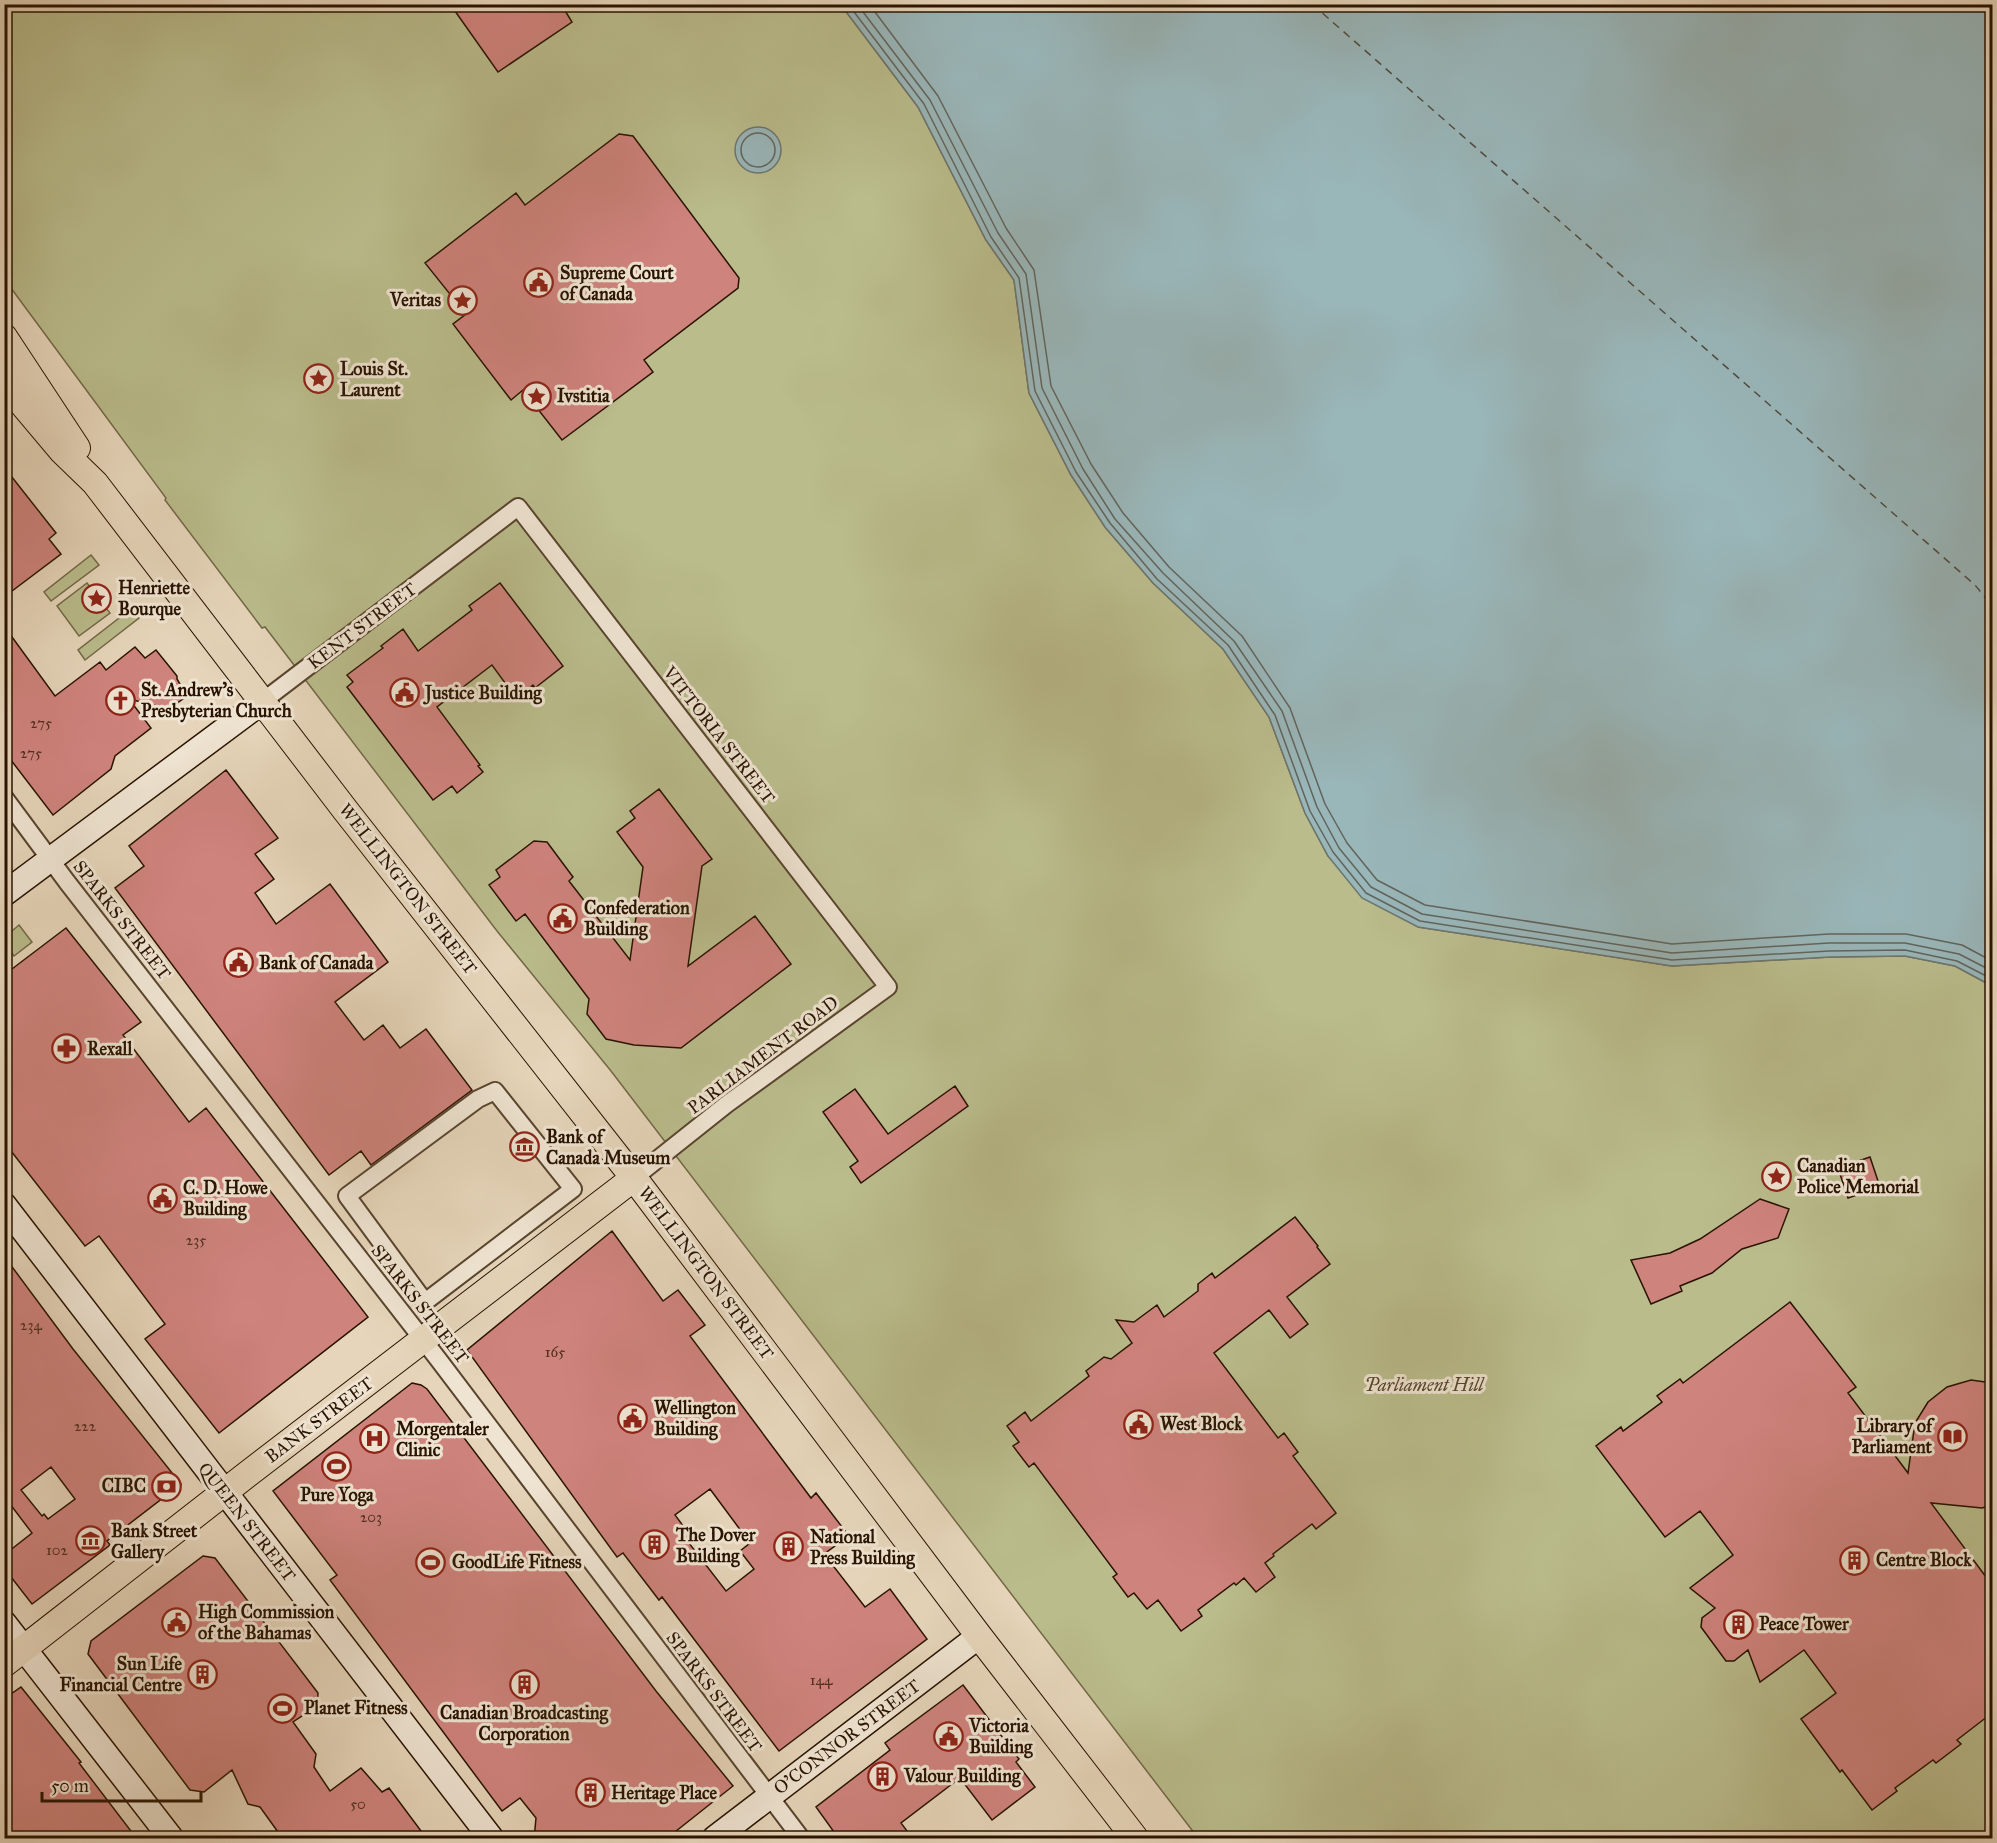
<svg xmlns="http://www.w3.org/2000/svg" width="1997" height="1843" font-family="'IM FELL Great Primer',serif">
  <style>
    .green { fill: #babc8c; stroke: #726846; stroke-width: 1.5 }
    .water { fill: #99b6b9; stroke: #6c756f; stroke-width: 1.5 }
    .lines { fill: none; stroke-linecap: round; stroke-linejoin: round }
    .shore { stroke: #61645c; stroke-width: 1.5 }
    .ferry { stroke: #504c41; stroke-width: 1.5; stroke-dasharray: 8 6; stroke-linecap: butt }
    .building { fill: #cf837d; stroke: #291300; stroke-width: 1.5; fill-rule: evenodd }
    .street-casing { stroke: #58442e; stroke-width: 20 }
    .secondary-casing { stroke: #291300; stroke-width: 27 }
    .primary-casing { stroke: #291300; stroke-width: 28 }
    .street { stroke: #efe4d2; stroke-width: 16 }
    .secondary { stroke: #efe4d2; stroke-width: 24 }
    .primary { stroke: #e6d5ba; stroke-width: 26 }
    .labels { text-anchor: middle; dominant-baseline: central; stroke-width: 6; stroke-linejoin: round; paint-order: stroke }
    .number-label { font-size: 15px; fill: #522f1f }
    .poi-label { font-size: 18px; font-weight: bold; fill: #291300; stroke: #efe4d2; text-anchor: start }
    .street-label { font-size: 18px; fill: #291300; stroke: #efe4d2 }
    .park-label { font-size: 18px; font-style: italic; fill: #54462a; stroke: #efe4d2 }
  </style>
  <rect width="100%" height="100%" fill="#e6d5ba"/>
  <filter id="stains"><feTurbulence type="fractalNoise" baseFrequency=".00333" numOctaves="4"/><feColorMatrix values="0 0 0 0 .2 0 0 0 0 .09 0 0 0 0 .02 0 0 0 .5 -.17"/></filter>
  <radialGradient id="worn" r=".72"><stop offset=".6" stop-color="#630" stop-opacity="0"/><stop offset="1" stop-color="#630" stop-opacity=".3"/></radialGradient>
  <path class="green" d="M 4,5 L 841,5 L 918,107 L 986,240 L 1014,280 L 1029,393 L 1071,475 L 1105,527 L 1153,583 L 1223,649 L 1269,717 L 1305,813 L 1328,856 L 1418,927 L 1672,966 L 1830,957 L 1905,956 L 1955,966 L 1992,986 L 1992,1838 L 1198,1838 L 611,1071 L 497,931 L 265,627 L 262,628 L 165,500 L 166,498 L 5,280 Z
    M 91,555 L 99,565 L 51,601 L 44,592 Z
    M 87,583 L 110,613 L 79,636 L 57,606 Z
    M 132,608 L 139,618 L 85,660 L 78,650 Z
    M 19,925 L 32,942 L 14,956 L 5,944 L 5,937 Z"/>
  <path class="water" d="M 841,5 L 1992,5 L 1992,986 L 1955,966 L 1905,956 L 1830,957 L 1672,966 L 1418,927 L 1362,898 L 1328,856 L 1305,813 L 1269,717 L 1223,649 L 1153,583 L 1105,527 L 1071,475 L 1029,393 L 1014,280 L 986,240 L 918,107 Z
    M735 150a23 23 0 1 1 46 0a23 23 0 1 1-46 0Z"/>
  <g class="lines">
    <path class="shore" d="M 848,4 L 924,104 L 991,237 L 1019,278 L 1035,391 L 1076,472 L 1110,523 L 1157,579 L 1228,645 L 1275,715 L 1310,811 L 1333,852 L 1366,893 L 1420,921 L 1672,960 L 1829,951 L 1905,950 L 1957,961 L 1992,979
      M 857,4 L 930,100 L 998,233 L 1026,274 L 1042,388 L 1083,469 L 1115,519 L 1163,573 L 1234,641 L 1282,711 L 1317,807 L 1339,848 L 1371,887 L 1422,914 L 1672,953 L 1829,943 L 1905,943 L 1959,954 L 1992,971
      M 869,4 L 938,96 L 1006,228 L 1034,270 L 1051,386 L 1091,464 L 1123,513 L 1169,567 L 1242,636 L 1290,708 L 1325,804 L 1347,843 L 1377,880 L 1425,905 L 1672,944 L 1829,934 L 1906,934 L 1962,945 L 1992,961
      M741 150a17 17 0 1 1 34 0a17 17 0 1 1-34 0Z"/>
    <path class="ferry" d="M 1312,4 L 1975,585 L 1992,606"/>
  </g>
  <path class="building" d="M 450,4 L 561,4 L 572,22 L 498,72 Z
    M 619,134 L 633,136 L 739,278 L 738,288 L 644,360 L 653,372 L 562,440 L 523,390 L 511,400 L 453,324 L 466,314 L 425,263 L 516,193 L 525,205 Z
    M 4,467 L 56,533 L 49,539 L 61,554 L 4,597 Z
    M 500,583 L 563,666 L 535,688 L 533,685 L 516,698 L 492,665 L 437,707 L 480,765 L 478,766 L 483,772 L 457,793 L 452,786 L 433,800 L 347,687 L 353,682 L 347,675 L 383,648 L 381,646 L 403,629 L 418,651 L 472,610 L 469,606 Z
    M 4,626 L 55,696 L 100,662 L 106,670 L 135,647 L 145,658 L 156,650 L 177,676 L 177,679 L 187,696 L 169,709 L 129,699 L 151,728 L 115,756 L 111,769 L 53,815 L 4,751 Z
    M 226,770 L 278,838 L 255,854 L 274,879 L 255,893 L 276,924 L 330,884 L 388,962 L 335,1002 L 364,1040 L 383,1025 L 400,1048 L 426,1029 L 472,1090 L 371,1165 L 361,1151 L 329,1175 L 115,888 L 144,866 L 129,846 Z
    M 659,789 L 712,859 L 702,866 L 688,966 L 755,916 L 791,964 L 681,1048 L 634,1045 L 606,1039 L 587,1014 L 589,999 L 525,914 L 516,921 L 489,885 L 500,877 L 496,870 L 534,841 L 547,842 L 573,877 L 569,881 L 630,960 L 643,867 L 617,832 L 635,818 L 630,811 Z
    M 66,928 L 141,1022 L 123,1035 L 189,1122 L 206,1108 L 368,1317 L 219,1433 L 145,1339 L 165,1324 L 99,1236 L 85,1246 L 4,1142 L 4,975 Z
    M 955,1086 L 968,1106 L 861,1183 L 850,1167 L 858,1161 L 823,1112 L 855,1089 L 888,1134 Z
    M 1870,1157 L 1880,1187 L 1848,1198 L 1838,1168 Z
    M 1760,1199 L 1789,1209 L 1778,1238 L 1742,1249 L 1712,1273 L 1680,1286 L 1682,1291 L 1651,1304 L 1631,1260 L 1670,1253 L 1700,1239 Z
    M 1295,1217 L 1318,1246 L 1317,1247 L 1330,1264 L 1287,1297 L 1308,1324 L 1290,1338 L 1269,1310 L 1214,1353 L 1278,1438 L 1284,1433 L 1298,1452 L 1293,1456 L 1336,1513 L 1316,1529 L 1312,1524 L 1273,1554 L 1274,1556 L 1265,1563 L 1275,1577 L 1256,1592 L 1244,1578 L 1236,1585 L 1234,1583 L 1198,1610 L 1202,1616 L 1181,1631 L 1158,1600 L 1147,1609 L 1134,1593 L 1128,1597 L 1113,1577 L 1117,1574 L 1034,1463 L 1029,1467 L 1013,1446 L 1019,1442 L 1007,1426 L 1025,1412 L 1031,1421 L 1089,1376 L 1086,1371 L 1104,1357 L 1111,1359 L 1132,1343 L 1116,1320 L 1134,1322 L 1157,1305 L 1164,1317 L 1198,1291 L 1198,1284 L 1212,1273 L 1215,1278 Z
    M 612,1231 L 663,1301 L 678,1290 L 705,1325 L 690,1336 L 811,1498 L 816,1493 L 849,1536 L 824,1554 L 865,1607 L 890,1589 L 927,1639 L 779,1751 L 662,1597 L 659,1600 L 623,1553 L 617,1557 L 467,1350 ZM 710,1489 L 750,1543 L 740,1551 L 754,1569 L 726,1591 L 685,1538 L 690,1535 L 675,1515 Z
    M 4,1256 L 73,1349 L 181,1484 L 107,1541 L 110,1545 L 32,1604 L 4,1568 L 4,1555 L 32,1533 L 7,1500 L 4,1502 ZM 51,1467 L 75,1499 L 48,1519 L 44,1514 L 42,1516 L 21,1490 Z
    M 1790,1302 L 1856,1387 L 1848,1393 L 1908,1473 L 1915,1423 L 1928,1402 L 1947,1387 L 1971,1380 L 1992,1383 L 1992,1505 L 1982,1508 L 1931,1503 L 1992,1585 L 1992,1713 L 1957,1740 L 1961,1744 L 1936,1763 L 1933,1760 L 1895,1788 L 1897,1791 L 1872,1810 L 1842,1770 L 1840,1772 L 1801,1719 L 1836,1693 L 1804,1650 L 1760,1682 L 1748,1650 L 1734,1661 L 1726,1661 L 1701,1627 L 1702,1618 L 1715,1608 L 1690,1588 L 1733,1555 L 1700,1511 L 1665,1537 L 1596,1446 L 1621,1427 L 1623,1431 L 1662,1402 L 1657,1396 L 1680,1379 L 1683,1383 Z
    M 412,1383 L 421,1385 L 427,1389 L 656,1691 L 733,1786 L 666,1839 L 534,1839 L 536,1818 L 520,1798 L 502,1811 L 330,1580 L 337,1575 L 273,1491 Z
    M 203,1556 L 215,1558 L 318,1693 L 317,1706 L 293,1722 L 316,1754 L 314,1767 L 330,1791 L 361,1768 L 382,1792 L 389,1788 L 427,1839 L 283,1839 L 260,1807 L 248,1804 L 232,1770 L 204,1792 L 190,1790 L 88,1654 L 91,1641 Z
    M 963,1685 L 1019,1759 L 1016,1762 L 1035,1787 L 992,1820 L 960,1778 L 901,1823 L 913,1839 L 839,1839 L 816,1807 L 890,1750 L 885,1743 Z
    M 21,1687 L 81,1762 L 79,1763 L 137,1839 L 4,1839 L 4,1699 Z"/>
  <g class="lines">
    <defs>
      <path id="street" d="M 263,701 L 518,507 L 888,987 L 727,1104 L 634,1178
        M 4,797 L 67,882 L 438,1359 L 801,1838
        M 495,1091 L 573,1189 L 425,1302 L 347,1196 L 478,1099 Z"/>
      <path id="secondary" d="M 4,894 L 263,701
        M 4,1205 L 491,1838
        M 4,1623 L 171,1838
        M 715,1838 L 979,1636"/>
      <path id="primary" d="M 4,337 L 77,448
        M 4,382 L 62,451 L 95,483 L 346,811 L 634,1178 L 979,1636 L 1135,1838
        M 4,1664 L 249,1473 L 634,1178"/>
    </defs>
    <use href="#street" class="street-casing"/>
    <use href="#secondary" class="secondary-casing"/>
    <use href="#primary" class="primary-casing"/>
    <use href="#street" class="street"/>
    <use href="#secondary" class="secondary"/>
    <use href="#primary" class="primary"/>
  </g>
  <defs>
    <symbol id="civic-ring" viewBox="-11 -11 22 22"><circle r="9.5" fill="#efe4d2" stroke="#8f2418" stroke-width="1.5"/><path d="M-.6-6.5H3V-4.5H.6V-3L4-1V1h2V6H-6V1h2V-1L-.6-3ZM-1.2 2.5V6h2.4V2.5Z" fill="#8f2418"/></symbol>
    <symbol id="sight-ring" viewBox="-11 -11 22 22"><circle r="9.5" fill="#efe4d2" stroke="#8f2418" stroke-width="1.5"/><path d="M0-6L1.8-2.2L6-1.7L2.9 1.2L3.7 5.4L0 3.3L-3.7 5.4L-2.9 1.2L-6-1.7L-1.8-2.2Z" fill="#8f2418"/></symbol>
    <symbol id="church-ring" viewBox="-11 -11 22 22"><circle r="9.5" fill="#efe4d2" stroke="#8f2418" stroke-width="1.5"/><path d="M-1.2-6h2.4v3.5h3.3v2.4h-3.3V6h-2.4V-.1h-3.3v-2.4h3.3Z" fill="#8f2418"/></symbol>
    <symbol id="pharmacy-ring" viewBox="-11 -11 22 22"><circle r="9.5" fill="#efe4d2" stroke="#8f2418" stroke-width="1.5"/><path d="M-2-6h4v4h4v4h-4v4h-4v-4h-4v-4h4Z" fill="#8f2418"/></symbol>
    <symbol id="museum-ring" viewBox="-11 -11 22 22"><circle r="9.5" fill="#efe4d2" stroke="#8f2418" stroke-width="1.5"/><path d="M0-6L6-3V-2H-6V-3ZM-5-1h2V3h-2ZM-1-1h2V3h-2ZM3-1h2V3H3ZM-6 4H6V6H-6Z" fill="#8f2418"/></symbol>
    <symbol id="library-ring" viewBox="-11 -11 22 22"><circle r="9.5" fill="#efe4d2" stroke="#8f2418" stroke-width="1.5"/><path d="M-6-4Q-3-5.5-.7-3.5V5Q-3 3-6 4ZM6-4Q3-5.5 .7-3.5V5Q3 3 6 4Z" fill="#8f2418"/></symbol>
    <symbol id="hospital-ring" viewBox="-11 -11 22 22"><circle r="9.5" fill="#efe4d2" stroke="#8f2418" stroke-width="1.5"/><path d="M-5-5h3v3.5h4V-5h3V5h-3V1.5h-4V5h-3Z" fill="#8f2418"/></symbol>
    <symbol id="stadium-ring" viewBox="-11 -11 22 22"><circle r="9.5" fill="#efe4d2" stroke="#8f2418" stroke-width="1.5"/><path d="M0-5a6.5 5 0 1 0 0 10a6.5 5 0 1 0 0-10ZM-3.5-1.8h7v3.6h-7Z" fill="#8f2418"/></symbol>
    <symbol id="bank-ring" viewBox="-11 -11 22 22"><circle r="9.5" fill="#efe4d2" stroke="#8f2418" stroke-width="1.5"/><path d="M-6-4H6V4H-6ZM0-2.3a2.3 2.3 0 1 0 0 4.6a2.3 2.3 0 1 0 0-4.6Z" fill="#8f2418"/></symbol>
    <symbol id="building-ring" viewBox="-11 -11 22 22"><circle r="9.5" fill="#efe4d2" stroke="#8f2418" stroke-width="1.5"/><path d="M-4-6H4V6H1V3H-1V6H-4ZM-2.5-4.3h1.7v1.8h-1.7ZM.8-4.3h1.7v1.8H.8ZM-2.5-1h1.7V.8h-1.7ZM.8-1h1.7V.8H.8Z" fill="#8f2418"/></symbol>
  </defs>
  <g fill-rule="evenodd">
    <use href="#civic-ring" x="522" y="266" width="33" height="33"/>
    <use href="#sight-ring" x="446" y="284" width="33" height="33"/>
    <use href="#sight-ring" x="302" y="362" width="33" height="33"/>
    <use href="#sight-ring" x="520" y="380" width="33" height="33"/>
    <use href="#sight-ring" x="80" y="582" width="33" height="33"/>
    <use href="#civic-ring" x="388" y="676" width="33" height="33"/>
    <use href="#church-ring" x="104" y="684" width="33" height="33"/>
    <use href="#civic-ring" x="546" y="902" width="33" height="33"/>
    <use href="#civic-ring" x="222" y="946" width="33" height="33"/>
    <use href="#pharmacy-ring" x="50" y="1032" width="33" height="33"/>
    <use href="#museum-ring" x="508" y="1130" width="33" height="33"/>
    <use href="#sight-ring" x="1760" y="1160" width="33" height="33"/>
    <use href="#civic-ring" x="146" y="1182" width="33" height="33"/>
    <use href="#civic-ring" x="616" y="1402" width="33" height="33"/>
    <use href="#civic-ring" x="1122" y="1408" width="33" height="33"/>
    <use href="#library-ring" x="1936" y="1420" width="33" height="33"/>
    <use href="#hospital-ring" x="358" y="1422" width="33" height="33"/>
    <use href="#stadium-ring" x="320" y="1450" width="33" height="33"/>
    <use href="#bank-ring" x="150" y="1470" width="33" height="33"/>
    <use href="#museum-ring" x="74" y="1524" width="33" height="33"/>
    <use href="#building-ring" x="638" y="1528" width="33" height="33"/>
    <use href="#building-ring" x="772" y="1530" width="33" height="33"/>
    <use href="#building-ring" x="1838" y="1544" width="33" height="33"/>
    <use href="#stadium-ring" x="414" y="1546" width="33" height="33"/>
    <use href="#civic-ring" x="160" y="1606" width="33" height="33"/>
    <use href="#building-ring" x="1722" y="1608" width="33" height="33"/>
    <use href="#building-ring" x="186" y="1658" width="33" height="33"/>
    <use href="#building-ring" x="508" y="1668" width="33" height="33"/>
    <use href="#stadium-ring" x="266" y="1692" width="33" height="33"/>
    <use href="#civic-ring" x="932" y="1720" width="33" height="33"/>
    <use href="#building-ring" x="866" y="1760" width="33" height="33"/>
    <use href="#building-ring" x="574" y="1776" width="33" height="33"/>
  </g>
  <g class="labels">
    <g class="number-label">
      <text x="41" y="723">275</text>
      <text x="31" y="753">275</text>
      <text x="196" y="1240">235</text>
      <text x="31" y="1325">234</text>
      <text x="555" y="1352">165</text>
      <text x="85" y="1426">222</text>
      <text x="371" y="1517">203</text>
      <text x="57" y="1550">102</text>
      <text x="821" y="1680">144</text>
      <text x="358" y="1804">50</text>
    </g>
    <g class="poi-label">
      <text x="560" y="273">Supreme Court<tspan x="560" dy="21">of Canada</tspan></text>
      <text x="441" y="300" text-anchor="end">Veritas</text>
      <text x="340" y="369">Louis St.<tspan x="340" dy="21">Laurent</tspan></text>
      <text x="557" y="396">Ivstitia</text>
      <text x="118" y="588">Henriette<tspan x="118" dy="21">Bourque</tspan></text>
      <text x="141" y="690">St. Andrew's<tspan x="141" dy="21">Presbyterian Church</tspan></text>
      <text x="425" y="693">Justice Building</text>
      <text x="584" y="908">Confederation<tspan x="584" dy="21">Building</tspan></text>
      <text x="259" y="963">Bank of Canada</text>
      <text x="87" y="1049">Rexall</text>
      <text x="546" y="1137">Bank of<tspan x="546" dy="21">Canada Museum</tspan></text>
      <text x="1797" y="1166">Canadian<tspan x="1797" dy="21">Police Memorial</tspan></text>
      <text x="183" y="1188">C. D. Howe<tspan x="183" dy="21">Building</tspan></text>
      <text x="654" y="1408">Wellington<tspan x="654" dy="21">Building</tspan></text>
      <text x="1160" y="1424">West Block</text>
      <text x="1932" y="1426" text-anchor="end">Library of<tspan x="1932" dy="21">Parliament</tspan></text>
      <text x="396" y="1429">Morgentaler<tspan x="396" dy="21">Clinic</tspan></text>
      <text x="146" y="1486" text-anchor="end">CIBC</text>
      <text x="337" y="1495" text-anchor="middle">Pure Yoga</text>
      <text x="111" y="1531">Bank Street<tspan x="111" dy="21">Gallery</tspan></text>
      <text x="676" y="1535">The Dover<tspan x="676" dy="21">Building</tspan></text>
      <text x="810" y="1537">National<tspan x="810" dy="21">Press Building</tspan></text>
      <text x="1876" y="1560">Centre Block</text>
      <text x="452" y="1562">GoodLife Fitness</text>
      <text x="198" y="1612">High Commission<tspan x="198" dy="21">of the Bahamas</tspan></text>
      <text x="1759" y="1624">Peace Tower</text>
      <text x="182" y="1664" text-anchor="end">Sun Life<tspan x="182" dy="21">Financial Centre</tspan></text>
      <text x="304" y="1708">Planet Fitness</text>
      <text x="524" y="1713" text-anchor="middle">Canadian Broadcasting<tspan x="524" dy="21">Corporation</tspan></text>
      <text x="969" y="1726">Victoria<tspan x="969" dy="21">Building</tspan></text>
      <text x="904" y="1776">Valour Building</text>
      <text x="611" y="1793">Heritage Place</text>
    </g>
    <g class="street-label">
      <text transform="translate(362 626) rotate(-37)">KENT STREET</text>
      <text transform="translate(719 735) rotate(52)">VITTORIA STREET</text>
      <text transform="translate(408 889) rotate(52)">WELLINGTON STREET</text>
      <text transform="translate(122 920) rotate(52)">SPARKS STREET</text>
      <text transform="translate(763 1055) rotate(-37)">PARLIAMENT ROAD</text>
      <text transform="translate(706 1273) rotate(53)">WELLINGTON STREET</text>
      <text transform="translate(420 1304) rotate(52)">SPARKS STREET</text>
      <text transform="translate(319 1420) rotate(-37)">BANK STREET</text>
      <text transform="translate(247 1522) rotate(52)">QUEEN STREET</text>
      <text transform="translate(714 1692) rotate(53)">SPARKS STREET</text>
      <text transform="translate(847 1737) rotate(-37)">O'CONNOR STREET</text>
    </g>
    <g class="park-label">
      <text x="1424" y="1385">Parliament Hill</text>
    </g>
  </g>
  <rect width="1997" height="1843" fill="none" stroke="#e6d5ba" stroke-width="24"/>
  <rect x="6" y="6" width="1985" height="1831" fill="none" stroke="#291300" stroke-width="3"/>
  <rect x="12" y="12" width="1973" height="1819" fill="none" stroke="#291300" stroke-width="1.5"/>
  <path d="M42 1792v9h159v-9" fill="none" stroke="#291300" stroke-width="3"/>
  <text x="51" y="1792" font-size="18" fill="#291300" stroke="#efe4d2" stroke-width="4.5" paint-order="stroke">50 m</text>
  <rect width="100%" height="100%" filter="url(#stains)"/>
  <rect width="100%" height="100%" fill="url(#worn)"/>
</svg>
